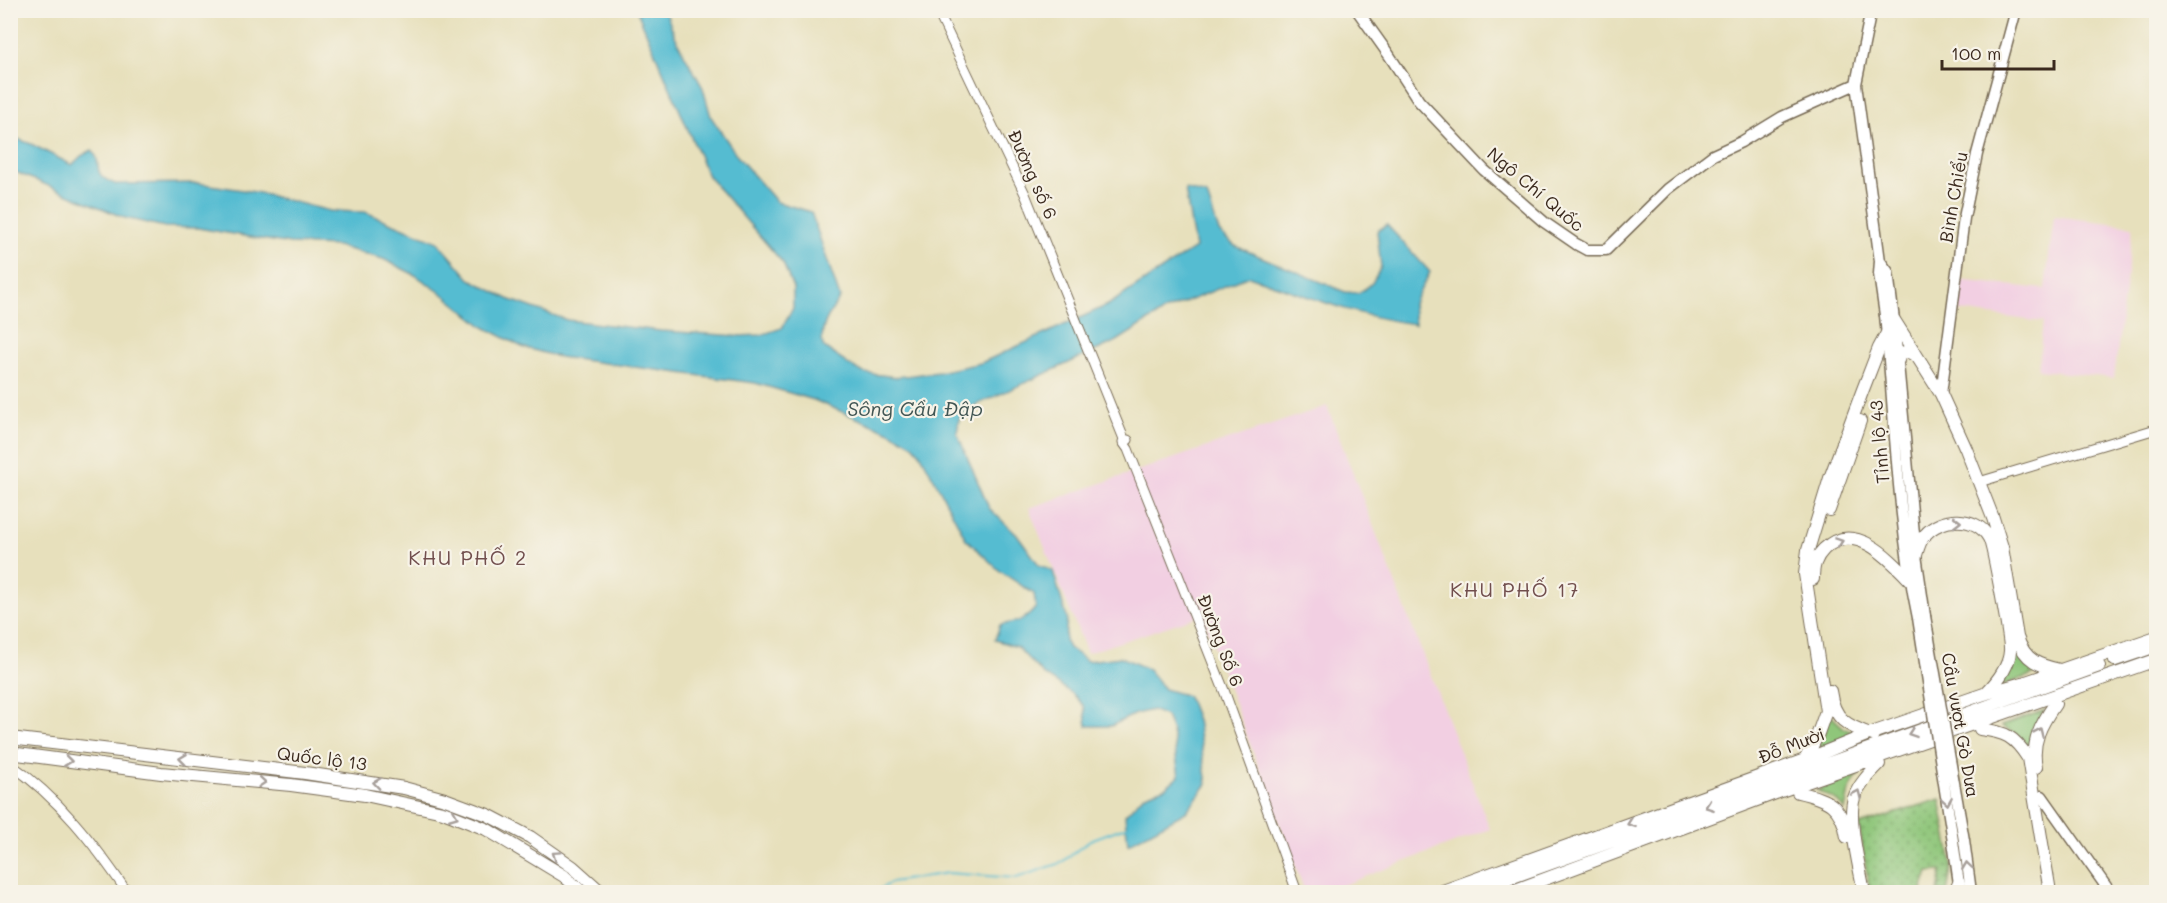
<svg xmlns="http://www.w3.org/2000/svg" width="2167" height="903" font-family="Mali,sans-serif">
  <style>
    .built { fill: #f2cfe2 }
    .grass { fill: #8fc67a; stroke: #65784c; stroke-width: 1.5 }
    .garden { fill: url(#garden-dots); stroke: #65784c; stroke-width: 1.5 }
    .water { fill: #54bcd1; stroke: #487378; stroke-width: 1.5 }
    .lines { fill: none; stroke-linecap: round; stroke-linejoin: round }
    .stream { stroke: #54bcd1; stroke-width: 2 }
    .tertiary-casing { stroke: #776a55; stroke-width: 11 }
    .secondary-casing { stroke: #776a55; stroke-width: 13 }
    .primary-casing { stroke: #776a55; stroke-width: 13 }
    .trunk-casing { stroke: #776a55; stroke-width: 14 }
    .tertiary { stroke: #fff; stroke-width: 9 }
    .secondary { stroke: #fff; stroke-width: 10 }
    .primary { stroke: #fff; stroke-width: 10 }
    .trunk { stroke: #fff; stroke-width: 12 }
    .primary-bridge-casing { stroke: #776a55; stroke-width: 13; stroke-linecap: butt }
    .primary-bridge { stroke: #fff; stroke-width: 10 }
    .oneway { stroke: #a79f9a }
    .labels { text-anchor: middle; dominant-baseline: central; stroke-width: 4.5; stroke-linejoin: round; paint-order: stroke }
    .street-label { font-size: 18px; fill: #3b2a1e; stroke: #f7f3e8 }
    .water-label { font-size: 20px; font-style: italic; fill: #425654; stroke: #f7f3e8 }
    .neighbourhood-label { font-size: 20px; letter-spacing: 1.5px; fill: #714e4d; stroke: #f7f3e8 }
  </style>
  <defs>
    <pattern id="garden-dots" width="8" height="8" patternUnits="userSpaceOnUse" patternTransform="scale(1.5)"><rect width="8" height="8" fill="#8fc67a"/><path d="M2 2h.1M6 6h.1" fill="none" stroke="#76a163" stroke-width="1.8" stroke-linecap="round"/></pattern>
  </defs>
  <rect width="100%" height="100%" fill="#f7f3e8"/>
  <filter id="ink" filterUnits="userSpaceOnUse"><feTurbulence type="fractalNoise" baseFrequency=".0167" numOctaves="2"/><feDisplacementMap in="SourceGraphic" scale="12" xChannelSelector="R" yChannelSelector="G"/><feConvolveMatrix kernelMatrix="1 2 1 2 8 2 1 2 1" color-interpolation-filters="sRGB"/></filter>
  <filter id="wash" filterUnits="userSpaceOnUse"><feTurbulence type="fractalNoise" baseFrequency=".008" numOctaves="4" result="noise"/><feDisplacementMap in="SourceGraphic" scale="24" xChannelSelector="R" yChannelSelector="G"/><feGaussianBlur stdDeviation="1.35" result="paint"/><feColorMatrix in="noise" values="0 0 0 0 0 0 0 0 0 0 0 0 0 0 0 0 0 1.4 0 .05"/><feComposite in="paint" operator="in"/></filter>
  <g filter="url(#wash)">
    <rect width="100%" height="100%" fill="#e7e0bc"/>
    <path class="built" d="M 2054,216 L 2133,226 L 2114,378 L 2038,370 L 2043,322 L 1953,310 L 1958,280 L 2045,289 Z
      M 1327,406 L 1490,829 L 1325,892 L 1305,892 L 1202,615 L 1087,653 L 1029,508 Z"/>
    <path class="grass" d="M 2016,653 L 2032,667 L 2042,671 L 1999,687 Z
      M 2045,710 L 2035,725 L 2029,745 L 2019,736 L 2001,726 Z
      M 1830,715 L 1844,728 L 1857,734 L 1817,749 Z
      M 1858,775 L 1849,791 L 1845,810 L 1836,800 L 1817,790 Z"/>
    <path class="garden" d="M 1940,799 L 1952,864 L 1947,892 L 1938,892 L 1942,871 L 1928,872 L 1922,891 L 1870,892 L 1859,825 Z"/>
    <path class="water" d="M 637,11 L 665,11 L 678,43 L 703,88 L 711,117 L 738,157 L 777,202 L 811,212 L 840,298 C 829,314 819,327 823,346 L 849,365 L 864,373 L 897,377 L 939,372 L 981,363 L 1108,305 L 1195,248 L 1185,189 L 1207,195 L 1219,232 L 1235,246 L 1345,292 L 1359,293 L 1372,283 L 1381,267 L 1377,231 L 1387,225 L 1430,272 L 1413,304 L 1415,324 C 1357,317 1304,295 1249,276 L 1164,311 L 1117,341 L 965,410 L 959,419 L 957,433 L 989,508 L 1019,537 L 1039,565 L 1053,571 L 1067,618 L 1065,640 L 1069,648 L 1087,661 L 1121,657 L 1148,669 L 1164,689 L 1188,696 L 1197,720 L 1207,784 L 1186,812 L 1128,844 L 1125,815 L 1143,796 L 1166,787 L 1179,776 L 1172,731 L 1166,716 L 1152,710 L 1135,714 L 1111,726 L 1087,726 L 1084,706 L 1073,694 L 1043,674 L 1017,647 L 995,640 L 1000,625 C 1016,622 1026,621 1036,607 L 1034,594 L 1000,571 L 966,539 L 920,453 L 912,444 L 890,432 L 814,400 L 755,383 L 559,357 L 522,347 L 484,327 L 444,295 L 415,275 L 383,259 L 337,246 L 290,244 L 198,228 L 165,227 L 125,218 L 11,170 L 10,136 L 31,144 L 72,165 L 81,156 L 92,150 C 105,165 88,173 115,184 L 198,183 L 255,192 L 330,211 L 365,212 L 438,242 L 470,279 L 508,299 L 567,320 L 661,331 L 739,336 L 761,335 L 782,328 L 793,308 L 793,288 L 783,263 L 708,176 Z"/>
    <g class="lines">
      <path class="stream" d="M 875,892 L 892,882 L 948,873 L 1016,878 L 1061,863 L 1090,840 L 1128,826"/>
    </g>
  </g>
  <g filter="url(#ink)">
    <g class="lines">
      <defs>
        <path id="tertiary" d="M 937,10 L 1025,194 L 1124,439 L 1128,440
          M 1124,439 L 1123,442 L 1128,449 L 1225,693 L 1297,892
          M 1979,482 L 2156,429
          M 10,764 C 58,797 95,845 127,892"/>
        <path id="secondary" d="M 1357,10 L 1389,55 L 1419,101 L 1484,170 L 1544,222 L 1576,244 L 1587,250 L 1606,250 L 1668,189 L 1713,155 L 1741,142 L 1782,117 L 1856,84
          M 1871,10 L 1856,84 L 1880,261 L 1879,274 L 1885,315
          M 1880,261 L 1888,272 L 1894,320
          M 2042,796 L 2110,892"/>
        <path id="primary" d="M 1885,315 C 1895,416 1897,519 1918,618
          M 1894,321 L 1916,555 L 1925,616
          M 1941,394 L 1964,218 L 1977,154 L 2016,10
          M 1964,840 L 1971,892
          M 1953,841 L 1960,891"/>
        <path id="trunk" d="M 1898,360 C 1901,350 1908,350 1916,356
          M 1829,510 L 1860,421
          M 1916,555 C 1918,548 1920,540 1925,535 C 1941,516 1976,515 1989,538 C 1993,545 2011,642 2010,651 C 2009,668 1996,683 1985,694
          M 1813,579 C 1813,567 1815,558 1824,549 C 1854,520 1889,558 1910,580
          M 2115,660 L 2156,646
          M 1830,691 C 1834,720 1847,726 1873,735
          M 1980,729 C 2005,732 2014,736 2028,758 L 2050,892
          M 10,738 L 305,773 L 404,788 L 445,799 L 488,815 L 530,837 L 573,867 L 601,892
          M 10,753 L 161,773 L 291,785 L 365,795 L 443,812 L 486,829 L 564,876 L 582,892
          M 1805,760 L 1817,736 L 1826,711 L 1805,574 L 1808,550 L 1830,478 L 1862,392 L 1879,348 L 1894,320 L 1941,394 L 1966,449 L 1993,518 L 2002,547 L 2017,637 C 2027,668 2048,666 2075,674
          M 2036,767 C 2031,742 2041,724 2055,704
          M 1798,792 C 1828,799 1842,805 1847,837
          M 1440,892 L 1805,760 L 1869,734 L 1984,694 L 2026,682 L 2156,637
          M 1471,892 L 2099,666
          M 1510,892 L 1784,790 L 2156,660
          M 1864,892 C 1860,869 1847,820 1854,798 C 1859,784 1869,774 1879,764
          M 1955,892 L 1959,883"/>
      </defs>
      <use href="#tertiary" class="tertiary-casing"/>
      <use href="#secondary" class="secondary-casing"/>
      <use href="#primary" class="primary-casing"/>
      <use href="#trunk" class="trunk-casing"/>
      <use href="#tertiary" class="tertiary"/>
      <use href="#secondary" class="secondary"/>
      <use href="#primary" class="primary"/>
      <use href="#trunk" class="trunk"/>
      <defs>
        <path id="primary-bridge" d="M 1925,616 L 1964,840
          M 1918,618 L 1953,841"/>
      </defs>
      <use href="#primary-bridge" class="primary-bridge-casing"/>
      <use href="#primary-bridge" class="primary-bridge"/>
    </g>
    <defs><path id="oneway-chevron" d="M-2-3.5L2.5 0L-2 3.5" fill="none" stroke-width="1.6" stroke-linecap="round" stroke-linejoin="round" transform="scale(1.5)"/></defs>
    <g class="oneway">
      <use href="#oneway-chevron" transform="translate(1957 522)"/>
      <use href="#oneway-chevron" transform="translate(1839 542) rotate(-19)"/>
      <use href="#oneway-chevron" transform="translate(2039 732) rotate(-66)"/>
      <use href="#oneway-chevron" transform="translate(1912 733) rotate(161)"/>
      <use href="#oneway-chevron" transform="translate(183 759) rotate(-173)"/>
      <use href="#oneway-chevron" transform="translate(68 761) rotate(7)"/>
      <use href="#oneway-chevron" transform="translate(262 782) rotate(5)"/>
      <use href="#oneway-chevron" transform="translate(377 783) rotate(-172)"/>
      <use href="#oneway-chevron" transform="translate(1857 794) rotate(-66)"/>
      <use href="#oneway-chevron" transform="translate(1947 801) rotate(81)"/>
      <use href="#oneway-chevron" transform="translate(1709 806) rotate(160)"/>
      <use href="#oneway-chevron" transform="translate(454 816) rotate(22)"/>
      <use href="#oneway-chevron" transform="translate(1631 823) rotate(160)"/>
      <use href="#oneway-chevron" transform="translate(556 855) rotate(-146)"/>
      <use href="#oneway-chevron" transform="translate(1967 866) rotate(-98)"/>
    </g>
  </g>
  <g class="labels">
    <g class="street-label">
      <text transform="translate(1033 174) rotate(66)">Đường số 6</text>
      <text transform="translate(1536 189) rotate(40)">Ngô Chí Quốc</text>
      <text transform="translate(1953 197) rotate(-80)">Bình Chiểu</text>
      <text transform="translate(1879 442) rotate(-95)">Tỉnh lộ 43</text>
      <text transform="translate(1221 640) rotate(69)">Đường Số 6</text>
      <text transform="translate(1961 725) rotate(80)">Cầu vượt Gò Dưa</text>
      <text transform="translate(1791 745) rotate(-21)">Đỗ Mười</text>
      <text transform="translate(322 758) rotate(7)">Quốc lộ 13</text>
    </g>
    <g class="water-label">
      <text x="915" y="408">Sông Cầu Đập</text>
    </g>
    <g class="neighbourhood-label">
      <text x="468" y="557">KHU PHỐ 2</text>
      <text x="1515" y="589">KHU PHỐ 17</text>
    </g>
  </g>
  <rect width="2167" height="903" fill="none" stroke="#f7f3e8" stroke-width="36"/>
  <path d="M1942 60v9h112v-9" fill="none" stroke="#3b2a1e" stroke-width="3"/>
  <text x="1951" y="60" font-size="18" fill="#3b2a1e" stroke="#f7f3e8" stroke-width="4.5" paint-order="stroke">100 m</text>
</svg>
